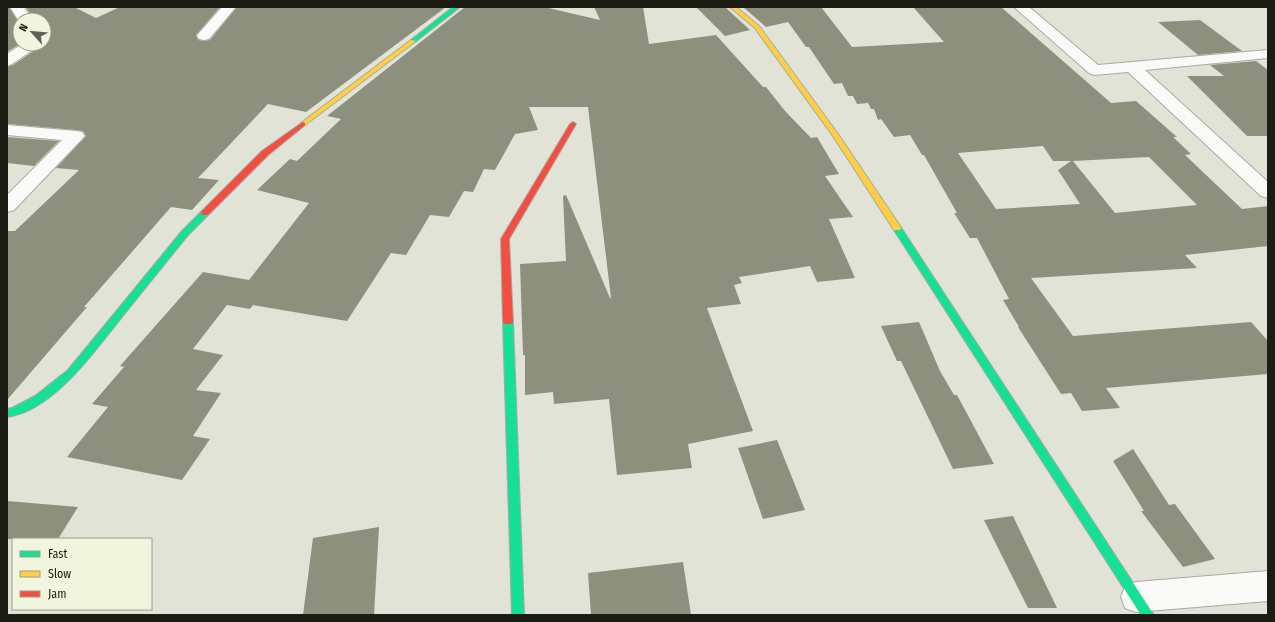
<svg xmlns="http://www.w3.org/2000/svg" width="1275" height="622" font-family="'Fira Sans Condensed',sans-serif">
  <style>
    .building { fill: #8e907e; fill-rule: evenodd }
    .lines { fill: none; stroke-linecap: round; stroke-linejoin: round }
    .street-casing { stroke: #a8aaa1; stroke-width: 2 }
    .fast-casing { stroke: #a8aaa1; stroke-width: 2 }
    .slow-casing { stroke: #a8aaa1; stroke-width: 2 }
    .jam-casing { stroke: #a8aaa1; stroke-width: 2 }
    .street { fill: #fafbf9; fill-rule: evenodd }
    .fast { fill: #16e098; fill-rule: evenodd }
    .slow { fill: #ffcf43; fill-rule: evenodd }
    .jam { fill: #f24e42; fill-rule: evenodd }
  </style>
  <rect width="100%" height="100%" fill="#e0e3d6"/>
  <path class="building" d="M 7,7 L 9,7 L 20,24 L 20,44 L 7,52 Z
    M 26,7 L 74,7 L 96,18 L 120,7 L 220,7 L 196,35 L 198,40 L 204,41 L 210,40 L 237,7 L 446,7 L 306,112 L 268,104 L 198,178 L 219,180 L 192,210 L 171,207 L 84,307 L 87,307 L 7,400 L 7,231 L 15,231 L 79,170 L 56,168 L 86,136 L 83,131 L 76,130 L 7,124 L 7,67 L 13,65 L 38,48 L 40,44 L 44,44 L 44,20 L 33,20 Z
    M 465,7 L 544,7 L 600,20 L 594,7 L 643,7 L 649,44 L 716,35 L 763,87 L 766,87 L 785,111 L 811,138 L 817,137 L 839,174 L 825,176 L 853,217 L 829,219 L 855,278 L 817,282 L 810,266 L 739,277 L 742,283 L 734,285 L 741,304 L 707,308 L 753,431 L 688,444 L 692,468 L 617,475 L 609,399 L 554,404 L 553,392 L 525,395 L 525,355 L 523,355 L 520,264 L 566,261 L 563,196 L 566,195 L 610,298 L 611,298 L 588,107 L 529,107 L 538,130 L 515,134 L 495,170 L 484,169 L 473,192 L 464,191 L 449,217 L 430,215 L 406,255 L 391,253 L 347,321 L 253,305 L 250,309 L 227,305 L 193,349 L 223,355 L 196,390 L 221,393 L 193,436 L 210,439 L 182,480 L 67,457 L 108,407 L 92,404 L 124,367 L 120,366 L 203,272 L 249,280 L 309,203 L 257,190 L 290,159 L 297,161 L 341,119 L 327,116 Z
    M 696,7 L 725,7 L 750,30 L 725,36 Z
    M 743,7 L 821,7 L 852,47 L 944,42 L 913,7 L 1001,7 L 1111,103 L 1136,101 L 1177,137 L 1173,137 L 1191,154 L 1185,155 L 1242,209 L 1268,206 L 1268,246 L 1185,255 L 1197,268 L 1031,278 L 1073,336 L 1251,322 L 1268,341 L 1268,374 L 1106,388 L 1120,408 L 1082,411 L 1071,393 L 1061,394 L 1018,327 L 1019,327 L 1003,300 L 1009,299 L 977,238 L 970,238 L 954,213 L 957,213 L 924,155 L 922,155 L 910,135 L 894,137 L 881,119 L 878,120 L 874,109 L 871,109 L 868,103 L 857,104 L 853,96 L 848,96 L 842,83 L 834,84 L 809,47 L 806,47 L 788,22 L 766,27 ZM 1043,146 L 1053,161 L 1071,161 L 1058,170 L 1080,204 L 996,209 L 958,153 ZM 1149,157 L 1197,205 L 1115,213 L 1073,161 Z
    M 1200,20 L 1242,51 L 1198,55 L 1158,22 Z
    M 1256,61 L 1268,70 L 1268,136 L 1247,136 L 1187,76 L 1224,76 L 1210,65 Z
    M 7,137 L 59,141 L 34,166 L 7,163 Z
    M 919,322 L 940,371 L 954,395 L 957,395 L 994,464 L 953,469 L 901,361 L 897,361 L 881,326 Z
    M 777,440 L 805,510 L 763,519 L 738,448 Z
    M 1133,449 L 1169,505 L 1175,504 L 1215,559 L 1183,567 L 1141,511 L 1144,511 L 1113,461 Z
    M 7,501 L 78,507 L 58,539 L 7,539 Z
    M 1013,516 L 1057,608 L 1028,608 L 984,520 Z
    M 379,527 L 374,615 L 303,615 L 313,538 Z
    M 683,562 L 691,615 L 591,615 L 588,573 Z"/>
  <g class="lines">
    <defs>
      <path id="street" d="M 10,7 L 24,7 L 32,20 L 20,20 L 20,23 Z
        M 222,7 L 236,7 L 209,39 L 204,40 L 199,39 L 197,36 L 199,33 Z
        M 1014,7 L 1029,7 L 1098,65 L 1268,50 L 1268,58 L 1145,70 L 1268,182 L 1268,198 L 1261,196 L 1128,72 L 1094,75 L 1089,73 Z
        M 22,44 L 39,44 L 37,47 L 12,64 L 7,66 L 7,54 Z
        M 7,125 L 76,131 L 82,132 L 85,136 L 14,210 L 7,212 L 7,195 L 62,140 L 7,135 Z
        M 1268,571 L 1268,601 L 1136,612 L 1125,608 L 1121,597 L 1125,586 L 1136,582 Z"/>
      <path id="fast" d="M 453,7 L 460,7 L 415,42 L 411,42 L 411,40 Z
        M 205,210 L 208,211 L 209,213 L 208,215 L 188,235 C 167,261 146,287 125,313 C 97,348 54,411 7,417 L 7,409 L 12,408 L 35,396 L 68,370 L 182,231 L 202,211 Z
        M 897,225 L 900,226 L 1154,615 L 1141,615 L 894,230 L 893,228 L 894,226 Z
        M 508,319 L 511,320 L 513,322 L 524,615 L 512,615 L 503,322 L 505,320 Z"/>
      <path id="slow" d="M 730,7 L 736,7 L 759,26 L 838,134 L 900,226 L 901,228 L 900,230 L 894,230 L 833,136 L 755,28 Z
        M 411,40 L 416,41 L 305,125 L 301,125 L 301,123 Z"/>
      <path id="jam" d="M 303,122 L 305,123 L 305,125 L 268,155 L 208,215 L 202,215 L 201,213 L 202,211 L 262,151 Z
        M 573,122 L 576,124 L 509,239 L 513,322 L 511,324 L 505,324 L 503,322 L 501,239 L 570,124 Z"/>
    </defs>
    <use href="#street" class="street-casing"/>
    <use href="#fast" class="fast-casing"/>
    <use href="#slow" class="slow-casing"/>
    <use href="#jam" class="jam-casing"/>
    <use href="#street" class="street"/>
    <use href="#fast" class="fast"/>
    <use href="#slow" class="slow"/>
    <use href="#jam" class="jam"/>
  </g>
  <rect width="1275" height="622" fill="none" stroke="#1b1c14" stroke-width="16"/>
  <rect x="12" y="538" width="140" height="72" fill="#f2f5de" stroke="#9c9e8d"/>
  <rect x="20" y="551" width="20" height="6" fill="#16e098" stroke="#9c9e8d"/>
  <text x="48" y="558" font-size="12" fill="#1b1c14">Fast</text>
  <rect x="20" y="571" width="20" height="6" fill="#ffcf43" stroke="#9c9e8d"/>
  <text x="48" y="578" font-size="12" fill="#1b1c14">Slow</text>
  <rect x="20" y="591" width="20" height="6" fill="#f24e42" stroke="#9c9e8d"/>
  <text x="48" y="598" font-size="12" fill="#1b1c14">Jam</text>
  <g transform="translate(32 32) rotate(297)"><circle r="19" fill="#f2f5de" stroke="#9c9e8d"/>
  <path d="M0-3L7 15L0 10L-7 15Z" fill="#606258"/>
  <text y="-6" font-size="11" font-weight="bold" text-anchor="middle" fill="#1b1c14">N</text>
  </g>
</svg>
